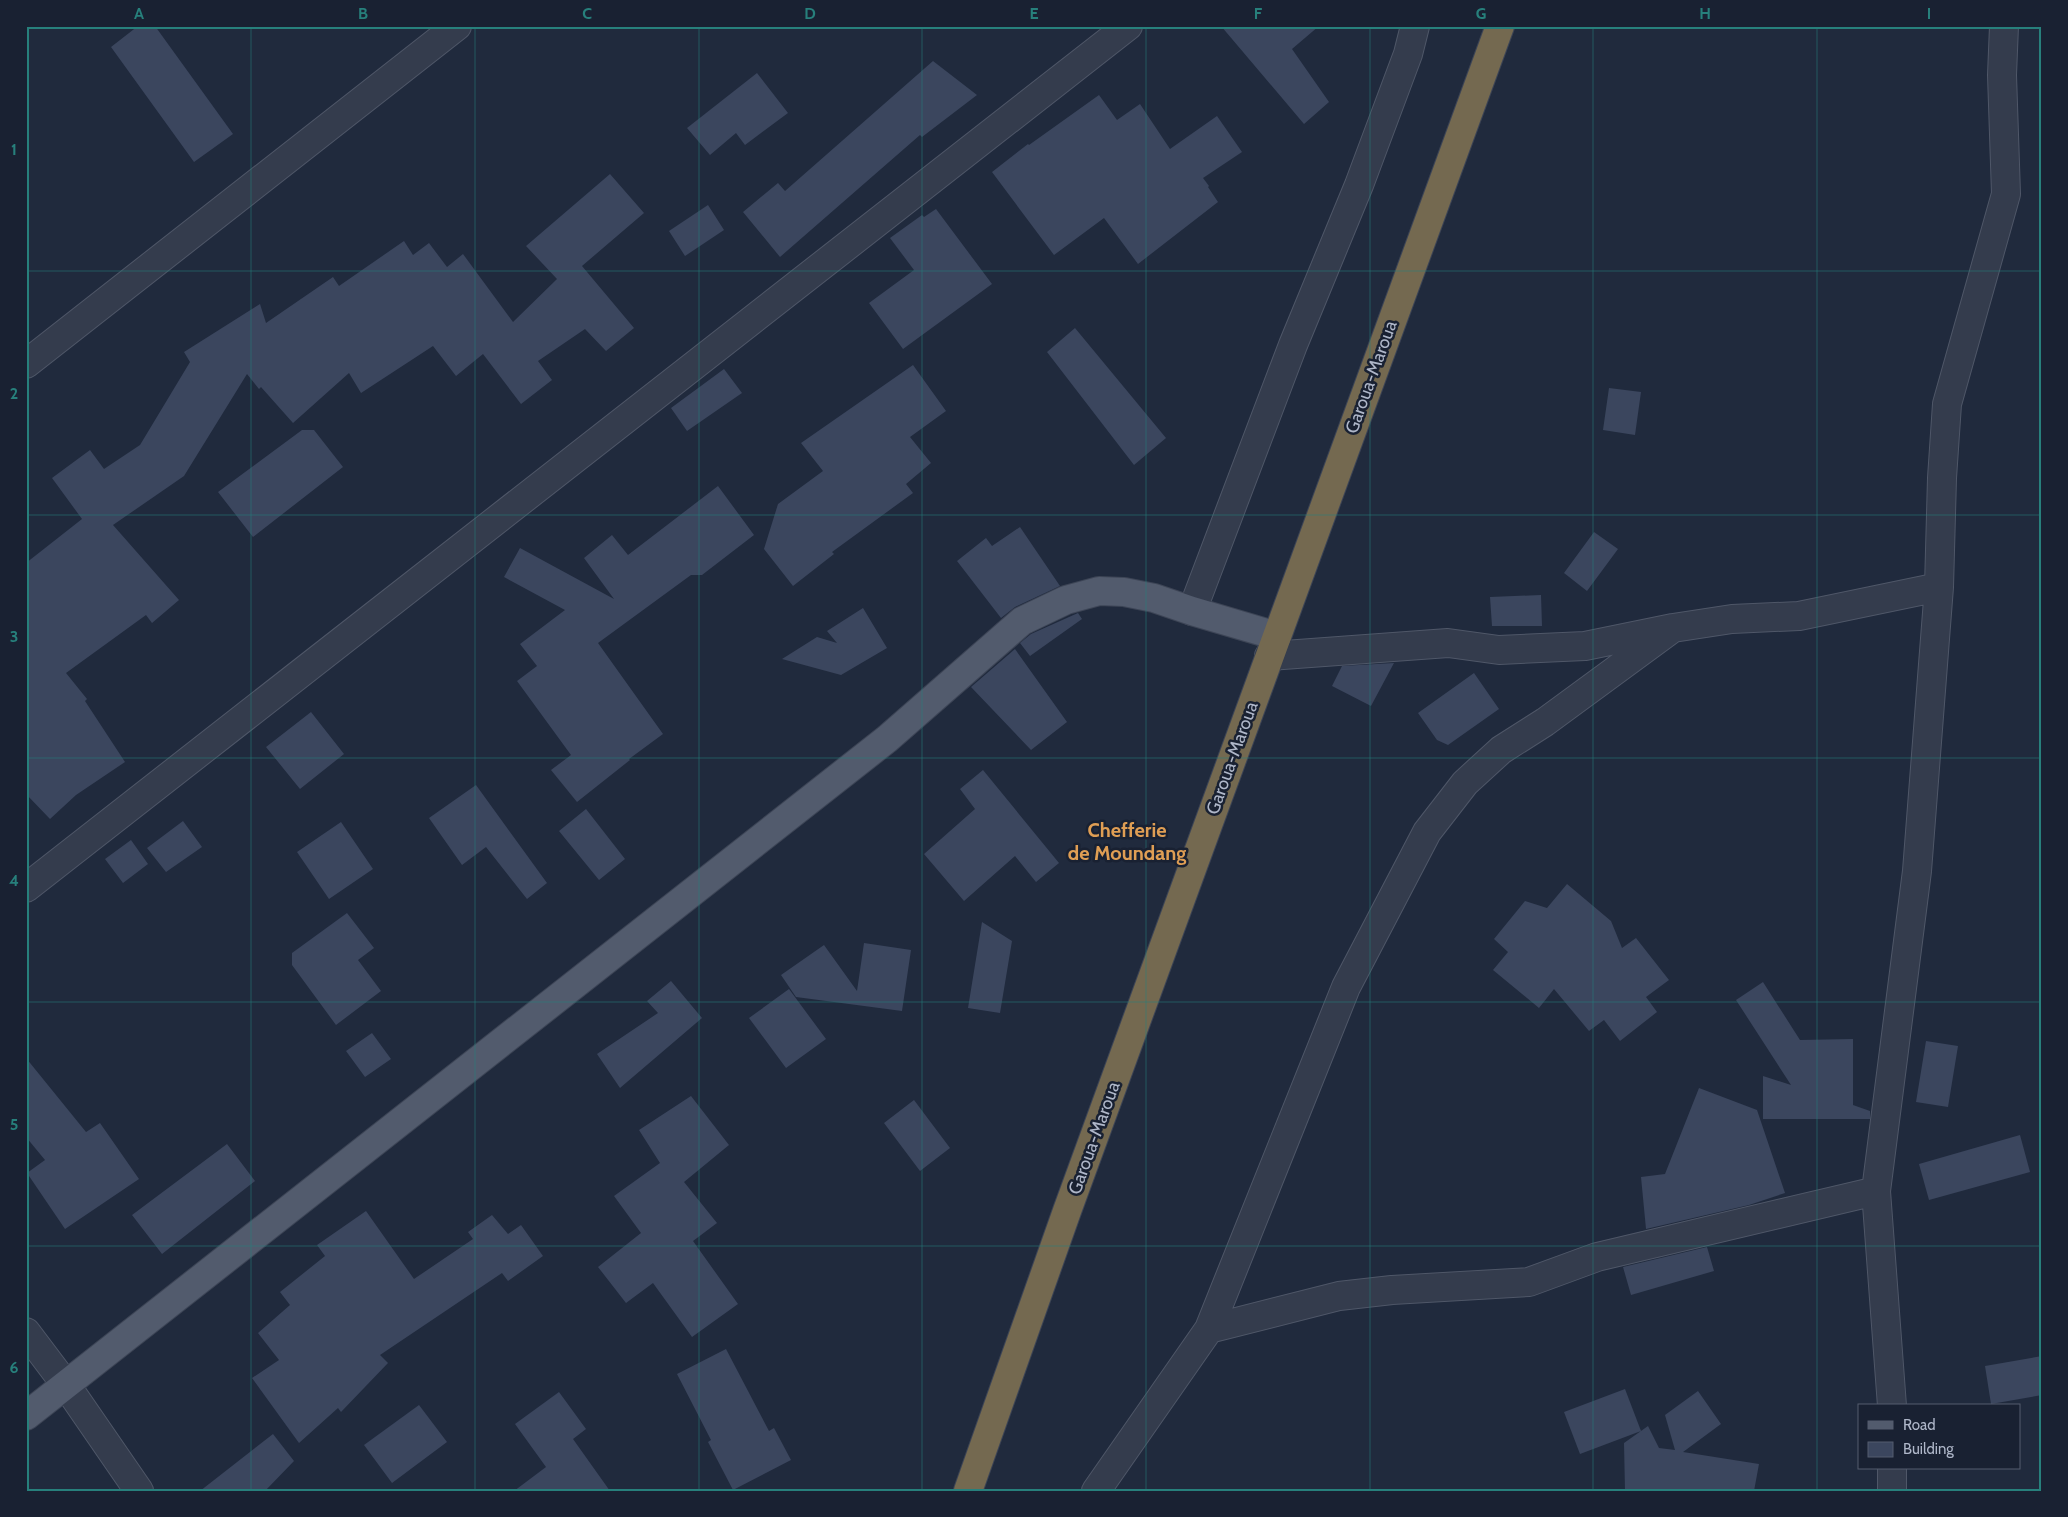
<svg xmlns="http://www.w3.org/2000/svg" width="2068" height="1517" font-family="Cabin,sans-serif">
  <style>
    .building { fill: #3b465e }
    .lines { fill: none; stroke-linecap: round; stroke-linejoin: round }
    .minor-casing { stroke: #4f5768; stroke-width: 30 }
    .major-casing { stroke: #3d4556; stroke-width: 30 }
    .highway-casing { stroke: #3c4455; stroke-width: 30 }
    .minor { stroke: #343c4d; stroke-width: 28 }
    .major { stroke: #525b6d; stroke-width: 28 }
    .highway { stroke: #746950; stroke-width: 28 }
    .grid { fill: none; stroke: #27807c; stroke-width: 1; stroke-opacity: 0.55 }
    .labels { text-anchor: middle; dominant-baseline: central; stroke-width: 5; stroke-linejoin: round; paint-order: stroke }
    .street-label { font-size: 18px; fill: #afb7c9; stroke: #192132 }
    .quarter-label { font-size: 20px; font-weight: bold; fill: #df9e54; stroke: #192132 }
    .neatline { fill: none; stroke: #27807c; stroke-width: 2 }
    .grid-label { font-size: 16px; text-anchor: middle; font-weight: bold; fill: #27807c }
  </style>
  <rect width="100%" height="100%" fill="#202a3d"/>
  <path class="building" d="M 138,26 L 155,26 L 233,134 L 194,162 L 111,47 Z
    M 1221,26 L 1319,26 L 1292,49 L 1329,102 L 1304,124 Z
    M 933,61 L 977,95 L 922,137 L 920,135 L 780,257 L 743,212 L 778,183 L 785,191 Z
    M 757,73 L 788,113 L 745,145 L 736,133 L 710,155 L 687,128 Z
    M 1099,95 L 1117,120 L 1140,104 L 1170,149 L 1217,116 L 1242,152 L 1203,178 L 1209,186 L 1208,187 L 1218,202 L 1138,264 L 1104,218 L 1054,255 L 992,172 L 1028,144 L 1029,145 Z
    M 610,174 L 644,213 L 582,266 L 634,328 L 606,351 L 585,329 L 538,361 L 552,380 L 521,404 L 483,354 L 456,376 L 433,346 L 361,393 L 349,373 L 293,423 L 261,387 L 259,389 L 247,374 L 184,476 L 113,525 L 179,600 L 152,623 L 146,615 L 66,673 L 87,699 L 85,701 L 125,762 L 76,795 L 50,819 L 26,794 L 26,563 L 82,519 L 52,478 L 90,450 L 104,469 L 140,445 L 190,362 L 184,352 L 260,304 L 266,323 L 333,277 L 339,286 L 404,241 L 413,255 L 429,243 L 447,267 L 463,254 L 513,322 L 557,279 L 526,246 Z
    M 708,205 L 724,230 L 685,256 L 669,231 Z
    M 936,209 L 992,284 L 903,349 L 869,303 L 914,270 L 890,238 L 922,215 L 924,217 Z
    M 1075,328 L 1166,438 L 1134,465 L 1047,352 Z
    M 913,365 L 946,411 L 910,437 L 931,463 L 906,484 L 913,493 L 832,552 L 834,554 L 793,586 L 764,549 L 778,504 L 823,471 L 801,443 Z
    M 724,369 L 742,393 L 687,431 L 671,408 Z
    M 1609,388 L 1641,392 L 1635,435 L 1603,430 Z
    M 302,430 L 314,430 L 343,467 L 253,537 L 218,492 Z
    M 718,486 L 754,535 L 702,575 L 691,575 L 598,643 L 663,734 L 629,759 L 630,760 L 577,802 L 551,770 L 571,755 L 517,681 L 537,666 L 520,644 L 565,610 L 504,577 L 520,548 L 614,599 L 584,558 L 612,535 L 628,555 Z
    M 1020,527 L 1060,586 L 1015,607 L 1001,618 L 957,561 L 986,538 L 992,546 Z
    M 1594,532 L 1618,549 L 1587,591 L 1564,573 Z
    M 1541,595 L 1542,626 L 1492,626 L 1490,597 Z
    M 863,608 L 887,648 L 841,675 L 782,659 L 817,637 L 837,643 L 827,631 Z
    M 1078,613 L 1082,619 L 1030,656 L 1020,643 L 1031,634 Z
    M 1015,649 L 1067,722 L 1031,750 L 971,687 Z
    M 1394,663 L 1371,706 L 1332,686 L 1342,666 Z
    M 1474,673 L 1499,709 L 1448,745 L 1437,740 L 1418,713 Z
    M 311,712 L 344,754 L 300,789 L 266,747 Z
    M 983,770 L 1059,863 L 1036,882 L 1015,856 L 964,901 L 924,854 L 975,809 L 960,789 Z
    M 476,785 L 547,883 L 527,899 L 486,847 L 462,865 L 429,818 Z
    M 586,809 L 625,859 L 599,880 L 559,831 Z
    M 183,821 L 202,847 L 166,872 L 147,848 Z
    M 341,822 L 373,869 L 329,899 L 297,852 Z
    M 131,840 L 148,864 L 123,883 L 105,859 Z
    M 1567,884 L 1611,921 L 1622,948 L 1636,938 L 1669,980 L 1646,997 L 1657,1012 L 1620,1041 L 1604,1020 L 1589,1031 L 1554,989 L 1539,1008 L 1493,970 L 1508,952 L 1494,939 L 1525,901 L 1547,908 Z
    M 347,913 L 374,948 L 358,960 L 381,991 L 336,1025 L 292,965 L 292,953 Z
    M 982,922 L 1012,941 L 1000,1013 L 968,1008 Z
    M 864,943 L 911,950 L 902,1011 L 796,997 L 781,975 L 824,945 L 857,991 Z
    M 671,981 L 702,1018 L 620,1088 L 597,1054 L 658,1013 L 647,1001 Z
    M 1763,982 L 1800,1040 L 1853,1039 L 1853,1105 L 1870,1111 L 1870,1119 L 1763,1119 L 1763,1076 L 1791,1085 L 1736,1000 Z
    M 789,989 L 826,1039 L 786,1068 L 749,1018 Z
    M 372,1033 L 391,1059 L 365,1077 L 346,1051 Z
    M 1926,1041 L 1958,1046 L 1948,1107 L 1916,1102 Z
    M 26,1058 L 86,1132 L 100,1123 L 139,1179 L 65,1229 L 27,1173 L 45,1160 L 26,1137 Z
    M 1699,1088 L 1757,1110 L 1785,1193 L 1749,1205 L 1646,1229 L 1641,1177 L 1665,1174 Z
    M 691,1096 L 729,1145 L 684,1182 L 717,1223 L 693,1241 L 738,1304 L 692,1337 L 653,1283 L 626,1303 L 598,1267 L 641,1233 L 614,1196 L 660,1163 L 639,1130 Z
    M 914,1100 L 950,1148 L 920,1171 L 884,1123 Z
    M 2020,1135 L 2030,1172 L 1929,1200 L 1919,1164 Z
    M 227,1144 L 255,1181 L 162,1254 L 132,1215 Z
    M 366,1211 L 414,1279 L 473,1239 L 468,1232 L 492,1215 L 508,1234 L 521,1225 L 543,1256 L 508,1281 L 502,1273 L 380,1355 L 388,1363 L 341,1412 L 338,1408 L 299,1443 L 252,1378 L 279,1360 L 258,1333 L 290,1305 L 280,1292 L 325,1256 L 317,1245 Z
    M 1707,1247 L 1714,1271 L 1631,1295 L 1623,1267 Z
    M 726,1349 L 769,1431 L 774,1428 L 791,1460 L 733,1490 L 708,1442 L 711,1440 L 677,1374 Z
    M 2042,1356 L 2042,1395 L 1991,1404 L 1985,1366 Z
    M 1625,1389 L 1641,1431 L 1580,1454 L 1564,1412 Z
    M 1698,1391 L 1721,1424 L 1683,1452 L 1759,1464 L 1754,1491 L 1625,1491 L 1624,1443 L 1648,1426 L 1659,1448 L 1675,1450 L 1665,1415 Z
    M 559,1392 L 586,1429 L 573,1439 L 610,1491 L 514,1491 L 546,1467 L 515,1424 Z
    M 419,1405 L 447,1442 L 392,1483 L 364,1445 Z
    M 273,1434 L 294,1461 L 265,1491 L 200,1491 Z"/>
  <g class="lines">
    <defs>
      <path id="minor" d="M 26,364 L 457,26
        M 1192,611 L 1293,345 L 1359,185 L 1408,54 L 1415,26
        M 1269,656 L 1448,643 L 1499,650 L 1585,646 L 1673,628 L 1732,619 L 1799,616 L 1939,587
        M 26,888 L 1128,26
        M 1209,1329 L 1339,1296 L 1392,1290 L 1529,1282 L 1597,1257 L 1876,1191
        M 26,1332 L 66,1385 L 139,1491
        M 1892,1406 L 1876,1191 L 1917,871 L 1939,587 L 1942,478 L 1947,404 L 2006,194 L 2002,75 L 2004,26
        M 1096,1491 L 1209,1329 L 1346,987 L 1427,832 L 1465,783 L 1501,750 L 1545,722 L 1673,628
        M 1892,1491 L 1892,1468"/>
      <path id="major" d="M 26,1416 L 887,739 L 1022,621 L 1066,600 L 1099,591 L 1124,592 L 1154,598 L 1192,611 L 1277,636"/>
      <path id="highway" d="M 968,1491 L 1067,1211 L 1500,26"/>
    </defs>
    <use href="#minor" class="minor-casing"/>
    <use href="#major" class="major-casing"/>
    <use href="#highway" class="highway-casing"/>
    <use href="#minor" class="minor"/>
    <use href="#major" class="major"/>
    <use href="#highway" class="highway"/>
  </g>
  <path class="grid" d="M 251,26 L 251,1491M 475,26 L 475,1491M 699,26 L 699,1491M 922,26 L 922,1491M 1146,26 L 1146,1491M 1370,26 L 1370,1491M 1593,26 L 1593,1491M 1817,26 L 1817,1491M 26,271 L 2042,271M 26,515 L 2042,515M 26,758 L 2042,758M 26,1002 L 2042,1002M 26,1246 L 2042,1246"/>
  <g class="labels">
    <g class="street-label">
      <text transform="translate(1371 377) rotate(-70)">Garoua-Maroua</text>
      <text transform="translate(1232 758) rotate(-70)">Garoua-Maroua</text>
      <text transform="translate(1094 1138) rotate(-70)">Garoua-Maroua</text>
    </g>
    <g class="quarter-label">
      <text x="1127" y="830">Chefferie<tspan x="1127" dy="23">de Moundang</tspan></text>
    </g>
  </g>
  <rect width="2068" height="1517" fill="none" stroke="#192132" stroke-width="55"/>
  <rect x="1858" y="1404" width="162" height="65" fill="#192132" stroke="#555d6e"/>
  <rect x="1868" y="1421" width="25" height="8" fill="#525b6d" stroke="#555d6e"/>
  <text x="1903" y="1430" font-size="15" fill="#afb7c9">Road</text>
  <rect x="1868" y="1442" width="25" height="15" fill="#3b465e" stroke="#555d6e"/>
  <text x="1903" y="1454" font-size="15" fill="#afb7c9">Building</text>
  <rect x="28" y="28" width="2012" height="1462" class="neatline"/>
  <g class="grid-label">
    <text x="139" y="19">A</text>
    <text x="363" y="19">B</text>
    <text x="587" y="19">C</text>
    <text x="810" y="19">D</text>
    <text x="1034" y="19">E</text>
    <text x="1258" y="19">F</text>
    <text x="1481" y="19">G</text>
    <text x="1705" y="19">H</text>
    <text x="1929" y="19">I</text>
    <text x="14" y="155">1</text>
    <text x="14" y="399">2</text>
    <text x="14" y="642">3</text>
    <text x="14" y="886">4</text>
    <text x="14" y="1130">5</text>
    <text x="14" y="1373">6</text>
  </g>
</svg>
